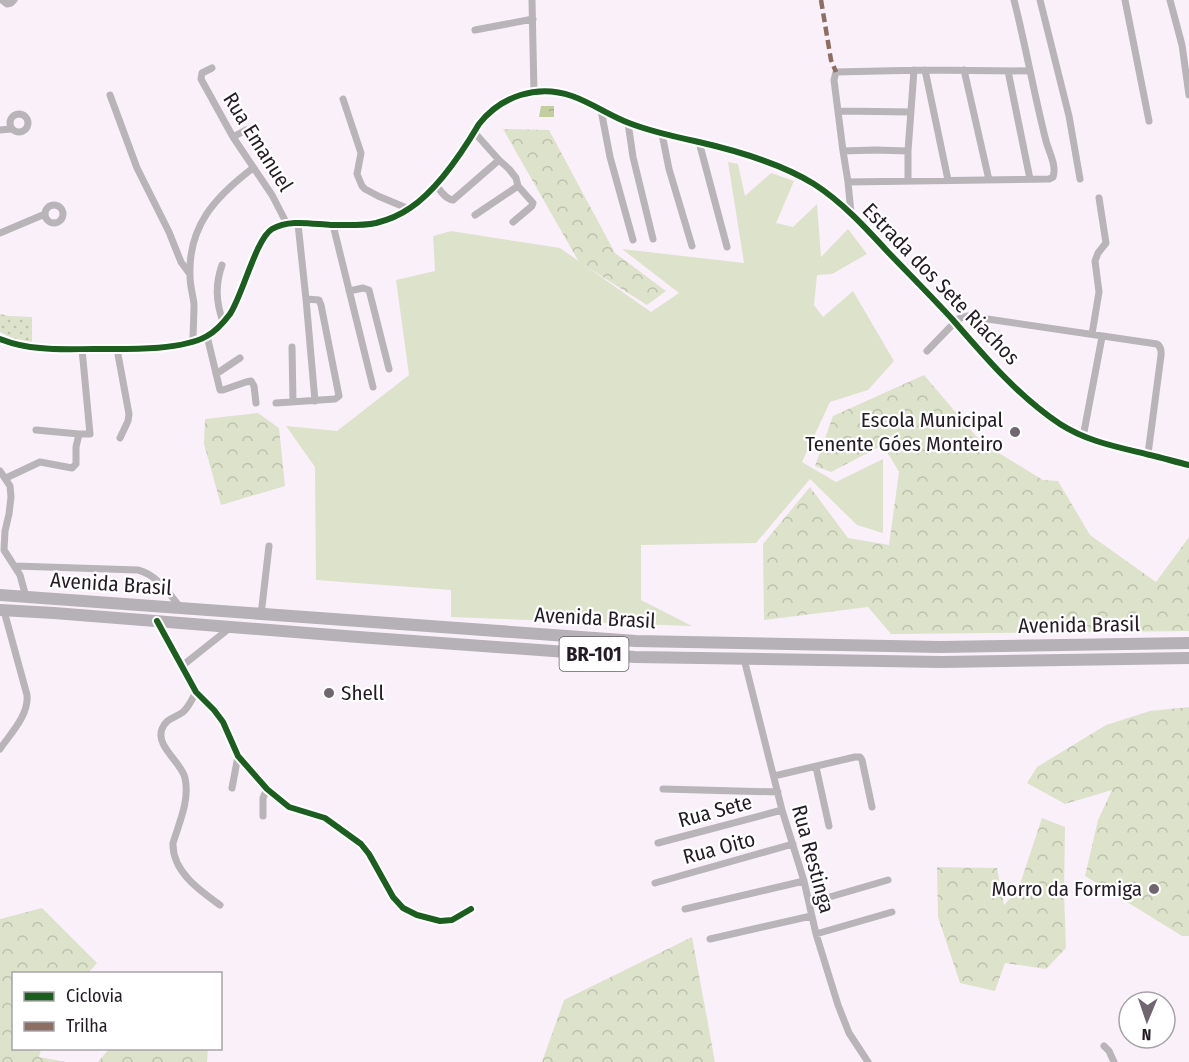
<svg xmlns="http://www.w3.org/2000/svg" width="1189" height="1062" font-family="'Fira Sans Condensed',sans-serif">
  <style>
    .grass { fill: #dde2cb }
    .forest { fill: url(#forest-crowns) }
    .park { fill: url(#park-dots) }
    .water { fill: url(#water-ripples) }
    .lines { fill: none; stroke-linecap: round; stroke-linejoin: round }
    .minor { stroke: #b8b4b8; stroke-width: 7 }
    .tertiary { stroke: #b8b4b8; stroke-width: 8 }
    .motorway { stroke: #b6b0b7; stroke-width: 12 }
    .quiet { stroke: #8d6e63; stroke-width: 4.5; stroke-dasharray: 9 4.5; stroke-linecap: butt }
    .cycleway-casing { stroke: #fff; stroke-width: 10 }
    .cycleway { stroke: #1b5e20; stroke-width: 6 }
    .poi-dot { fill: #6f666f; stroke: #fff; stroke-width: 2 }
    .labels { text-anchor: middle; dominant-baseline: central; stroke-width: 4.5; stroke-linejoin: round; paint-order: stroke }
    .shield { fill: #fff; stroke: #666066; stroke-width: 1.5 }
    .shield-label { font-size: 20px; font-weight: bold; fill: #241c24 }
    .street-label { font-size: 21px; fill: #241c24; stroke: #fff }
    .poi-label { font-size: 21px; fill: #241c24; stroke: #fff; text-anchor: end }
  </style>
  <defs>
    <pattern id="forest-crowns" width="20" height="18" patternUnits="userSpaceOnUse" patternTransform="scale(1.5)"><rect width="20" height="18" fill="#dde2cb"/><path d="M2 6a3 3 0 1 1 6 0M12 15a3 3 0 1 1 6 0" fill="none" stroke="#bec1ae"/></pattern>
    <pattern id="park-dots" width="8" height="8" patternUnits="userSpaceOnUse" patternTransform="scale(1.5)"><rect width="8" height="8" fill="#dde2cb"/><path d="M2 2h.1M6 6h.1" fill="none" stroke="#bec1ae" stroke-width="1.8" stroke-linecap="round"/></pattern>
    <pattern id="water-ripples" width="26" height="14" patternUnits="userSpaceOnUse" patternTransform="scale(1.5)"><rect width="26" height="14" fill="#c2cea0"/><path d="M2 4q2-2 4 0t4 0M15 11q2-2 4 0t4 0" fill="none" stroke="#a7b08a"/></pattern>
  </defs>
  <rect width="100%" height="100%" fill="#faf0fa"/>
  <path class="grass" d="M 728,162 L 738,164 L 745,196 L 771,173 L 794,181 L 776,223 L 793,227 L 817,204 L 821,257 L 848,229 L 867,254 L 832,274 L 817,275 L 814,305 L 823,317 L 853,291 L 894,361 L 868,390 L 830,402 L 802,462 L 836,482 L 883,459 L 883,533 L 857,525 L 810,479 L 756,543 L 641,545 L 641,600 L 692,626 L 451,617 L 451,590 L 316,580 L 315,467 L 286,426 L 337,431 L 409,375 L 396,280 L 435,271 L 433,236 L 451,231 L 560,248 L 651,312 L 679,293 L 622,249 L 744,263 Z"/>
  <path class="forest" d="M 503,129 L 549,130 L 615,253 L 666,291 L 647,305 L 579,262 Z
    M 924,375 L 981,442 L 1043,480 L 1058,481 L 1090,535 L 1156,582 L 1189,537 L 1189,631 L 891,634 L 868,607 L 764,620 L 763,544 L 810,487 L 848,538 L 889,545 L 899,472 L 883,445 L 831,472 L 815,466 L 833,416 Z
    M 258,413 L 279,428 L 285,486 L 221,505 L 204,444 L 205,419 Z
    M 1189,707 L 1189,936 L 1182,936 L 1085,876 L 1098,820 L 1112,790 L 1065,804 L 1027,783 L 1037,767 L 1106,725 L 1150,711 Z
    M 1042,818 L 1065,827 L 1064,892 L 1066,948 L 1046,969 L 1005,963 L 995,991 L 960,983 L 938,917 L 937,867 L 997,868 L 1004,905 L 1018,890 Z
    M 42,908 L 97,963 L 88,973 L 14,974 L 14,1048 L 41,1049 L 39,1057 L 67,1062 L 0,1062 L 0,919 Z
    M 692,937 L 715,1062 L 542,1062 L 564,1000 Z
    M 109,1049 L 109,1048 L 208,1049 L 207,1062 L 98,1062 Z"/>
  <path class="park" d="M 0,314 L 9,316 L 32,317 L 32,344 L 11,338 L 0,332 Z"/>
  <path class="water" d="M 541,106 L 554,106 L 554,117 L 539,117 Z"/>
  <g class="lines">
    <path class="minor" d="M 2,0 L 7,4 L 11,3 L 14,0
      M 532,0 L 534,93
      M 1040,0 L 1069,116 L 1080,179
      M 1125,0 L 1149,121
      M 1170,0 L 1182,45 L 1189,95
      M 475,30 L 533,19
      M 212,68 L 202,73 L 201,79 L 233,137 L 272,195 L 287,224
      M 925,70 L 948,180
      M 964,70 L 989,180
      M 1008,71 L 1030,179
      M 110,95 L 137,168 L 169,232 L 181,262 L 189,273
      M 343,99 L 361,153 L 357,174 L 362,186 L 365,189 L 378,196 L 409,209
      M 601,110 L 610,157 L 633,240
      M 839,111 L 911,112
      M10 123a9 9 0 1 1 18 0a9 9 0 1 1-18 0Z
      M 628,123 L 633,157 L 653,239
      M 0,130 L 12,129
      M 474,132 L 499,160 L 509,169 L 516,178 L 518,186 L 533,203 L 532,206 L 513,222
      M 662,134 L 669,169 L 692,246
      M 233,137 L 246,130
      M 699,142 L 727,247
      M 843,151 L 875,150 L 908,151
      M 908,180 L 908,151 L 914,70
      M 848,182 L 1049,179 L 1053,177 C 1057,166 1049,152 1046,141 C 1034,94 1026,47 1014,0
      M 435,184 C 440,190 445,199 453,200 L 499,160
      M45 214a9 9 0 1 1 18 0a9 9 0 1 1-18 0Z
      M 851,213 L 848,182 L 843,151 L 834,80 L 836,72 L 925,70 L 1030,71
      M 475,215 L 518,186
      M 298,224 L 306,299 L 315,401
      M 333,225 L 373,387
      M 0,233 L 45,214
      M 222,265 C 215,285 216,302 223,322
      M 349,291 L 363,288 L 369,290 L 389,369
      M 1092,334 L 1099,292 L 1095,261 L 1098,253 L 1106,243 L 1099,198
      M 207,336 L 220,390 L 223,390 L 246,382 L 251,381 L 254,386 L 256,403
      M 193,342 C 193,329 194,317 194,304 C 193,295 190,286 190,276 C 188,226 215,197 253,168
      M 292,347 L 293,402
      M 117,349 L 129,414 L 128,421 L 120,438
      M 927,351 L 958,319 L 967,316 L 1157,344 C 1163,348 1161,356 1160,363 L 1148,454
      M 216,374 L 240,358
      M 276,403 L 335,399 L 339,396 L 321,305 L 319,300 L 306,299
      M 36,430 L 79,434 L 90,434 L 82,349
      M 1083,437 L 1102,337
      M 0,471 L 10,486 L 11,497 L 9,514 L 5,531 L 4,550 L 20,575 L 26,597
      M 6,478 L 40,462 L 72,468 L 76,464 L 76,447 L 79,434
      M 15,566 L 138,570 C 157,575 168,592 180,607
      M 261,615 L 269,546
      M 157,621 L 196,692 L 214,710 L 223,722 L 238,756 L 267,789 L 289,807 L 325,818 L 361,844 L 369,854 L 393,897 L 403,908 L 417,915 L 440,921 L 452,920 L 471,909
      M 744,659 L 782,810 L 804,881 L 816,934 L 838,1005 L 849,1033 L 868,1062
      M 182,666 L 231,627
      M 196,692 C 192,699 189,707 183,712 C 175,718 166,718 162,729 C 155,746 182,763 185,778 C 190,800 179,823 173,843 C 172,871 199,890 220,905
      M 0,749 C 11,733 29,715 27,695 L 4,611
      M 816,767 L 829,826
      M 774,776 L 855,757 L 860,757 L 862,760 L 872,807
      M 232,788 L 238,756
      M 663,789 L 778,792
      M 263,816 L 263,798 L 267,789
      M 658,843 L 782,810
      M 655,883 L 793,844
      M 809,903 L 888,880
      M 685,909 L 804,881
      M 816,934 L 892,912
      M 710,939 L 811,916
      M 1104,1046 L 1109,1051 L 1114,1062"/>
    <path class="tertiary" d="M 0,339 C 13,344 26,347 40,348 C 58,350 76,349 94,349 C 124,349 181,351 207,336 C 216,331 224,322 230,314 C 243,294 256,239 272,229 C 289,219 312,224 331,225 C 345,225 362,226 376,223 C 388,220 400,215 410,208 C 436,191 463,151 479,124 C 501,96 537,84 572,96 C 592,103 610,116 629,123 C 652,132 676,137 699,142 C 738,151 780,163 814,184 C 842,202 865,227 887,251 C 909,274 932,297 953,320 C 985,357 1019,397 1060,424 C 1088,442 1118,447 1150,455 C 1163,458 1176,462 1189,465"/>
    <path class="motorway" d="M 0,595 L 636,641 L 940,647 L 1189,643
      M 0,610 L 54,613 L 358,637 L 635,657 L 942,662 L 1189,658"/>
    <path class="quiet" d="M 821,0 L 831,60 L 836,72"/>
    <defs>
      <path id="cycleway" d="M 0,339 C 13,344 26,347 40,348 C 58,350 76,349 94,349 C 124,349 181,351 207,336 C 216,331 224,322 230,314 C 243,294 256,239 272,229 C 289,219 312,224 331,225 C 345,225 362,226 376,223 C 388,220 400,215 410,208 C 436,191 463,151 479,124 C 501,96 537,84 572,96 C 592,103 610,116 629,123 C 652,132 676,137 699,142 C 738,151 780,163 814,184 C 842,202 865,227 887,251 C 909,274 932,297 953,320 C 985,357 1019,397 1060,424 C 1088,442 1118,447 1150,455 C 1163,458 1176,462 1189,465
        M 157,621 L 196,692 L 214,710 L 223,722 L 238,756 L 267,789 L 289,807 L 325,818 L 361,844 L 369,854 L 393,897 L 403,908 L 417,915 L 440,921 L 452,920 L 471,909"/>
    </defs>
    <use href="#cycleway" class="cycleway-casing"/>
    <use href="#cycleway" class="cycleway"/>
  </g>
  <g class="poi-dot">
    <circle cx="1015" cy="432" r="6"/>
    <circle cx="329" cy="693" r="6"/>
    <circle cx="1154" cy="889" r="6"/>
  </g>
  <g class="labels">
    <rect class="shield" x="559.5" y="637" width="69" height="34" rx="4.5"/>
    <g class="shield-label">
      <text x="594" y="654">BR-101</text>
    </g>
    <g class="street-label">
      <text transform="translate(258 142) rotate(58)">Rua Emanuel</text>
      <text transform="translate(941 284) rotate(46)">Estrada dos Sete Riachos</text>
      <text transform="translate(111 584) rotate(4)">Avenida Brasil</text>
      <text transform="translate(595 618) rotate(3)">Avenida Brasil</text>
      <text transform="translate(1079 625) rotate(-1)">Avenida Brasil</text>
      <text transform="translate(715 811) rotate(-15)">Rua Sete</text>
      <text transform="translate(719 848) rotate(-15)">Rua Oito</text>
      <text transform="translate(813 859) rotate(75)">Rua Restinga</text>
    </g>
    <g class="poi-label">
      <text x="1003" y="420">Escola Municipal<tspan x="1003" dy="24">Tenente Góes Monteiro</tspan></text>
      <text x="341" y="693" text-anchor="start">Shell</text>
      <text x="1142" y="889">Morro da Formiga</text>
    </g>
  </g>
  <rect x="12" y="972" width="210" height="78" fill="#ffffff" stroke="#a7a4a7" stroke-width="1.5"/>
  <rect x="24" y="992" width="30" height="9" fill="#1b5e20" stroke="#a7a4a7" stroke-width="1.5"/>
  <text x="66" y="1002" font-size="18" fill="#241c24">Ciclovia</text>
  <rect x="24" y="1022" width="30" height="9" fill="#8d6e63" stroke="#a7a4a7" stroke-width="1.5"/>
  <text x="66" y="1032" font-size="18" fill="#241c24">Trilha</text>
  <g transform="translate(1147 1020) rotate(182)"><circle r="28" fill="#ffffff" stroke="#a7a4a7" stroke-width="1.5"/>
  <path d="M0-4.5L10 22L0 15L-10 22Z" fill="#6f666f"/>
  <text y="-9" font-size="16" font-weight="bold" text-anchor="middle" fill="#241c24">N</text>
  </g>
</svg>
